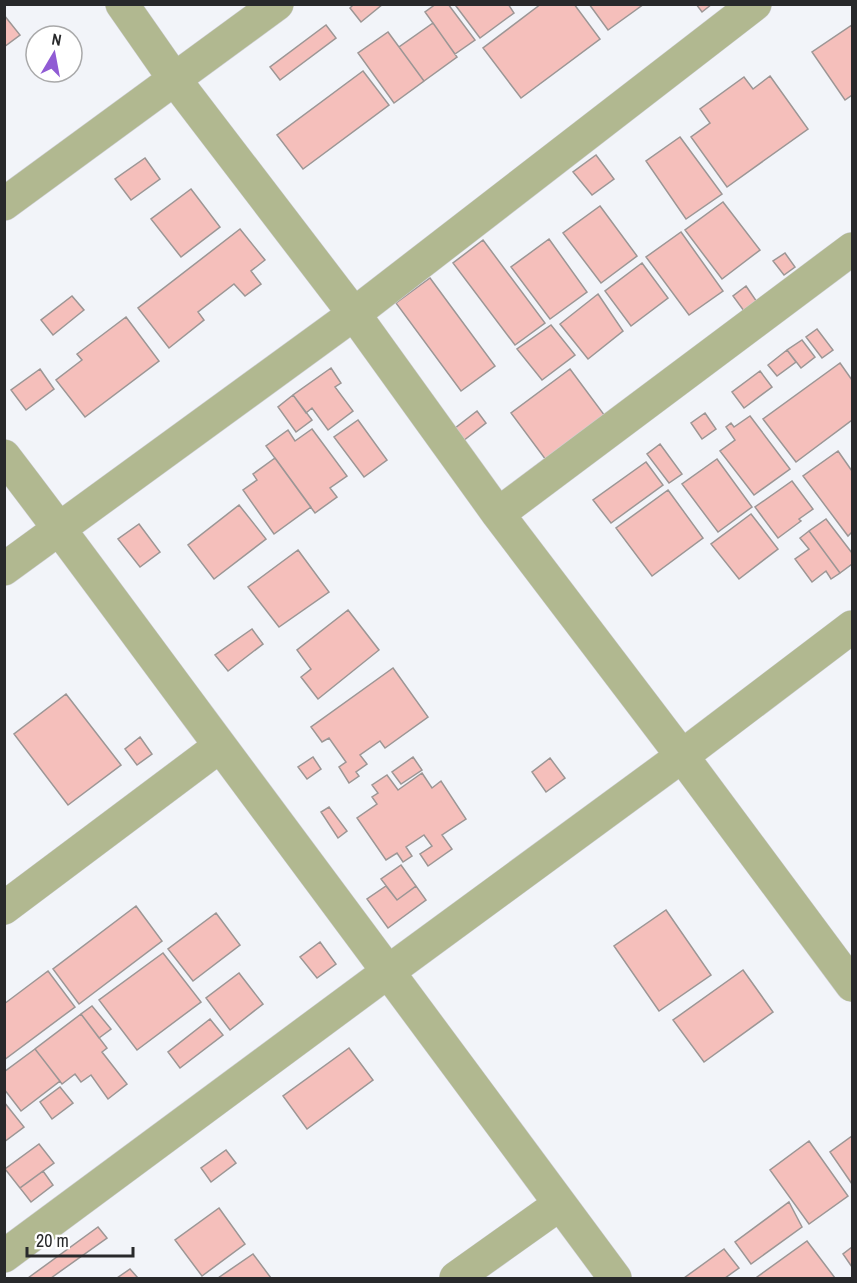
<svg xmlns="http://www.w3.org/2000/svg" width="857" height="1283" font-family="'Archivo Narrow',sans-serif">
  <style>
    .building { fill: #f5bfbb; stroke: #9c9695; stroke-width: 1.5 }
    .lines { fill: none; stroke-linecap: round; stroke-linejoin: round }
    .minor-casing { stroke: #cecfd4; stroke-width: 34 }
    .minor { stroke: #b1b890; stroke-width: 33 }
  </style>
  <rect width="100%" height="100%" fill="#f2f4f9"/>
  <path class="building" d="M 354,4 L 383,4 L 361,22 L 350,8 Z
    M 436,4 L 448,4 L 475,40 L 455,54 L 425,12 Z
    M 458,4 L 508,4 L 514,13 L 480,38 L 456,6 Z
    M 541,4 L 574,4 L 600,39 L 521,98 L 483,48 Z
    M 589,4 L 644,4 L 608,30 Z
    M 696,4 L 712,4 L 702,12 Z
    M 4,15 L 20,35 L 4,47 Z
    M 433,23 L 457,57 L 424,81 L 399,47 Z
    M 326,25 L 336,38 L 280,80 L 270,67 Z
    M 852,25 L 852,95 L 845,100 L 812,52 Z
    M 388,32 L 424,81 L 394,103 L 358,53 Z
    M 363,71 L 389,105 L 303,169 L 277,135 Z
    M 770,76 L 808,129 L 727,187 L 691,137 L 710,123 L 700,109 L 744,77 L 753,89 Z
    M 680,137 L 722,194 L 686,219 L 646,161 Z
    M 596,155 L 614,179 L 592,195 L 573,172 Z
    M 145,158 L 160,179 L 131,200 L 115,179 Z
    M 191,189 L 220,227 L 181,257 L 151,219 Z
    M 723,202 L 760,250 L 722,279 L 685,230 Z
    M 600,206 L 637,256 L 601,283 L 563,233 Z
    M 240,229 L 265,260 L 251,271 L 261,284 L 245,296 L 234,284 L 198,312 L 204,320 L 169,348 L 138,308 Z
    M 681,232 L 723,291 L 689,315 L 646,257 Z
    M 549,239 L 587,292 L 550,319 L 511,267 Z
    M 483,240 L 545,323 L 515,345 L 453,263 Z
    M 785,253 L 795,267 L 784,275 L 773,261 Z
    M 642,263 L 668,298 L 631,326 L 605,291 Z
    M 430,278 L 495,366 L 461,391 L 396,303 Z
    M 746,286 L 757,302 L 744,311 L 733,296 Z
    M 598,294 L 623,331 L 588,359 L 560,324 Z
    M 72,296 L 84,310 L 53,335 L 41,320 Z
    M 126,317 L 159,361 L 85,417 L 56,380 L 82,360 L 77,354 Z
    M 551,325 L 575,355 L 542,380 L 517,349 Z
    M 817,329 L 833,350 L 822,358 L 806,337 Z
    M 802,340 L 815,357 L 801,368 L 787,350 Z
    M 787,350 L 796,362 L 777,376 L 768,365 Z
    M 840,363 L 852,380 L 852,420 L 796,462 L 763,419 Z
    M 331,368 L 341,383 L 335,387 L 353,411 L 328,430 L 312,408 L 306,413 L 293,395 Z
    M 40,369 L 54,389 L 26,410 L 11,390 Z
    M 570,369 L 605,416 L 546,460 L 511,413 Z
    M 760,371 L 772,387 L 744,408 L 732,392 Z
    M 293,395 L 312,420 L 296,432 L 278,407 Z
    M 477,411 L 486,423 L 463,441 L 454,429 Z
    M 705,413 L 716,429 L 702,439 L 691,423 Z
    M 750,416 L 790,469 L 754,495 L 720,451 L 735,440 L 726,427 L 731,423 L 734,427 Z
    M 358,420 L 387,460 L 364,477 L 334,437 Z
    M 312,429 L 347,476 L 330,488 L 337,497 L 315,513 L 266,446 L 288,430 L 295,441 Z
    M 660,444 L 682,474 L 669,483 L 647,454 Z
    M 838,451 L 852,471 L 852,532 L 848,536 L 803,476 Z
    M 275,458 L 311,507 L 274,534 L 243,490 L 257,480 L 253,474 Z
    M 717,459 L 752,507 L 718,532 L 682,484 Z
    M 646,462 L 663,485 L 611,523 L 593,500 Z
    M 792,481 L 813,509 L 799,519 L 801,521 L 778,538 L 755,507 Z
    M 668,490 L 703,538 L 652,576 L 616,528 Z
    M 239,505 L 266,539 L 214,579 L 188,545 Z
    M 751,514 L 778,549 L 739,579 L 711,544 Z
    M 826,519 L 852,553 L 852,564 L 840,573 L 809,531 Z
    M 139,524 L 160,552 L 140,567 L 118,539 Z
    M 809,531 L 840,573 L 831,579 L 826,571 L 812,582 L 795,559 L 809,549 L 800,538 Z
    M 298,550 L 329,592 L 279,627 L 248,587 Z
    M 348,610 L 379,650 L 318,699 L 301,677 L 311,669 L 297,650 Z
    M 252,629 L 263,644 L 228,671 L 215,655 Z
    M 393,668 L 428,717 L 385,748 L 380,741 L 360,755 L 367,764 L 356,772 L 359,776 L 349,783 L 339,767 L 346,762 L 329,738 L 322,742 L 311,727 Z
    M 66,694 L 121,765 L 68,805 L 14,734 Z
    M 140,737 L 152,754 L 137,765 L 125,749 Z
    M 313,757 L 321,769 L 307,779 L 298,767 Z
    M 413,757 L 422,770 L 401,784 L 392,772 Z
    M 550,758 L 565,778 L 546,792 L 532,772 Z
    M 422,773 L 432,788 L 441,781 L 466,819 L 442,835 L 452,849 L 428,866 L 420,854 L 432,846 L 424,835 L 406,847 L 412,856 L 403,862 L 397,853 L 386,860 L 357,818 L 377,804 L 372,797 L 378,793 L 372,785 L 387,775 L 398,790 Z
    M 329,807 L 347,831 L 338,838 L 321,812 Z
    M 401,865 L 416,886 L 397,900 L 381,879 Z
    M 386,886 L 397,900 L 416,886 L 426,900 L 388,928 L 367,899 Z
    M 136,906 L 162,941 L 79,1004 L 53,969 Z
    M 666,910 L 711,975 L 659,1011 L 614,946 Z
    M 216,913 L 240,945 L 193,981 L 168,949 Z
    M 320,942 L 336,964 L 317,978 L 300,957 Z
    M 163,953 L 201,1002 L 137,1050 L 99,1000 Z
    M 743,970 L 773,1012 L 704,1062 L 673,1020 Z
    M 48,971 L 75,1007 L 4,1060 L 4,1004 Z
    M 239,973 L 263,1004 L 230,1030 L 206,998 Z
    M 92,1006 L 111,1029 L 99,1038 L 81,1014 Z
    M 81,1014 L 107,1048 L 102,1052 L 127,1084 L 108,1099 L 91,1075 L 81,1082 L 75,1074 L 62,1084 L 35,1049 Z
    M 210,1019 L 223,1035 L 180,1068 L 168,1052 Z
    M 349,1048 L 373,1080 L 307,1129 L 283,1096 Z
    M 35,1049 L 60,1081 L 21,1111 L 4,1089 L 4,1072 Z
    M 60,1087 L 73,1103 L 52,1119 L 40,1102 Z
    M 4,1102 L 24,1127 L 4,1142 Z
    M 852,1136 L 852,1184 L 830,1152 Z
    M 809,1141 L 848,1196 L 809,1224 L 770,1170 Z
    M 39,1144 L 54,1163 L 20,1188 L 5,1169 Z
    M 226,1150 L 236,1163 L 211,1182 L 201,1168 Z
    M 43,1171 L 53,1185 L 31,1202 L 20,1188 Z
    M 789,1202 L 802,1227 L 751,1264 L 735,1242 Z
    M 219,1208 L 245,1244 L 202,1276 L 175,1240 Z
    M 98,1227 L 107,1238 L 51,1278 L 28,1278 Z
    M 807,1241 L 835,1278 L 758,1278 L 757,1277 Z
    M 852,1247 L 852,1267 L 843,1254 Z
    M 724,1249 L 739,1268 L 725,1278 L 684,1278 Z
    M 253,1254 L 271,1278 L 218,1278 Z
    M 130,1269 L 138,1278 L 117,1278 Z"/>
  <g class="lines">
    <defs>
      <path id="minor" d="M 122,4 L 175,80 L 354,314 L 498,514 L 682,756 L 852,985
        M 4,204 L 277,4
        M 4,456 C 70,542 134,630 198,716 C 337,903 477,1091 615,1278
        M 498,514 L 852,249
        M 4,569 L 354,314 L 755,4
        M 4,908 L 220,746
        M 4,1256 L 389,971 L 682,756 L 852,627
        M 456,1278 L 560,1204"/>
    </defs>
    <use href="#minor" class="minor-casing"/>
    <use href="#minor" class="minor"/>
  </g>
  <rect width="857" height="1283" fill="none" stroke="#28292b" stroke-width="12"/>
  <g transform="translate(54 54) rotate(10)"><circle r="28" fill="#ffffff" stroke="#a9a9aa" stroke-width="1.5"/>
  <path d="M0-4.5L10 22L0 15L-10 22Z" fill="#905bd4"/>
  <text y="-9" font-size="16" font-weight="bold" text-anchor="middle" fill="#28292b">N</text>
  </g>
  <path d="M27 1247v9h106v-9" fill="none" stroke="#28292b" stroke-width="3"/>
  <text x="36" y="1247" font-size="18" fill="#28292b" stroke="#ffffff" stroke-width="4.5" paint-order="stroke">20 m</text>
</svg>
